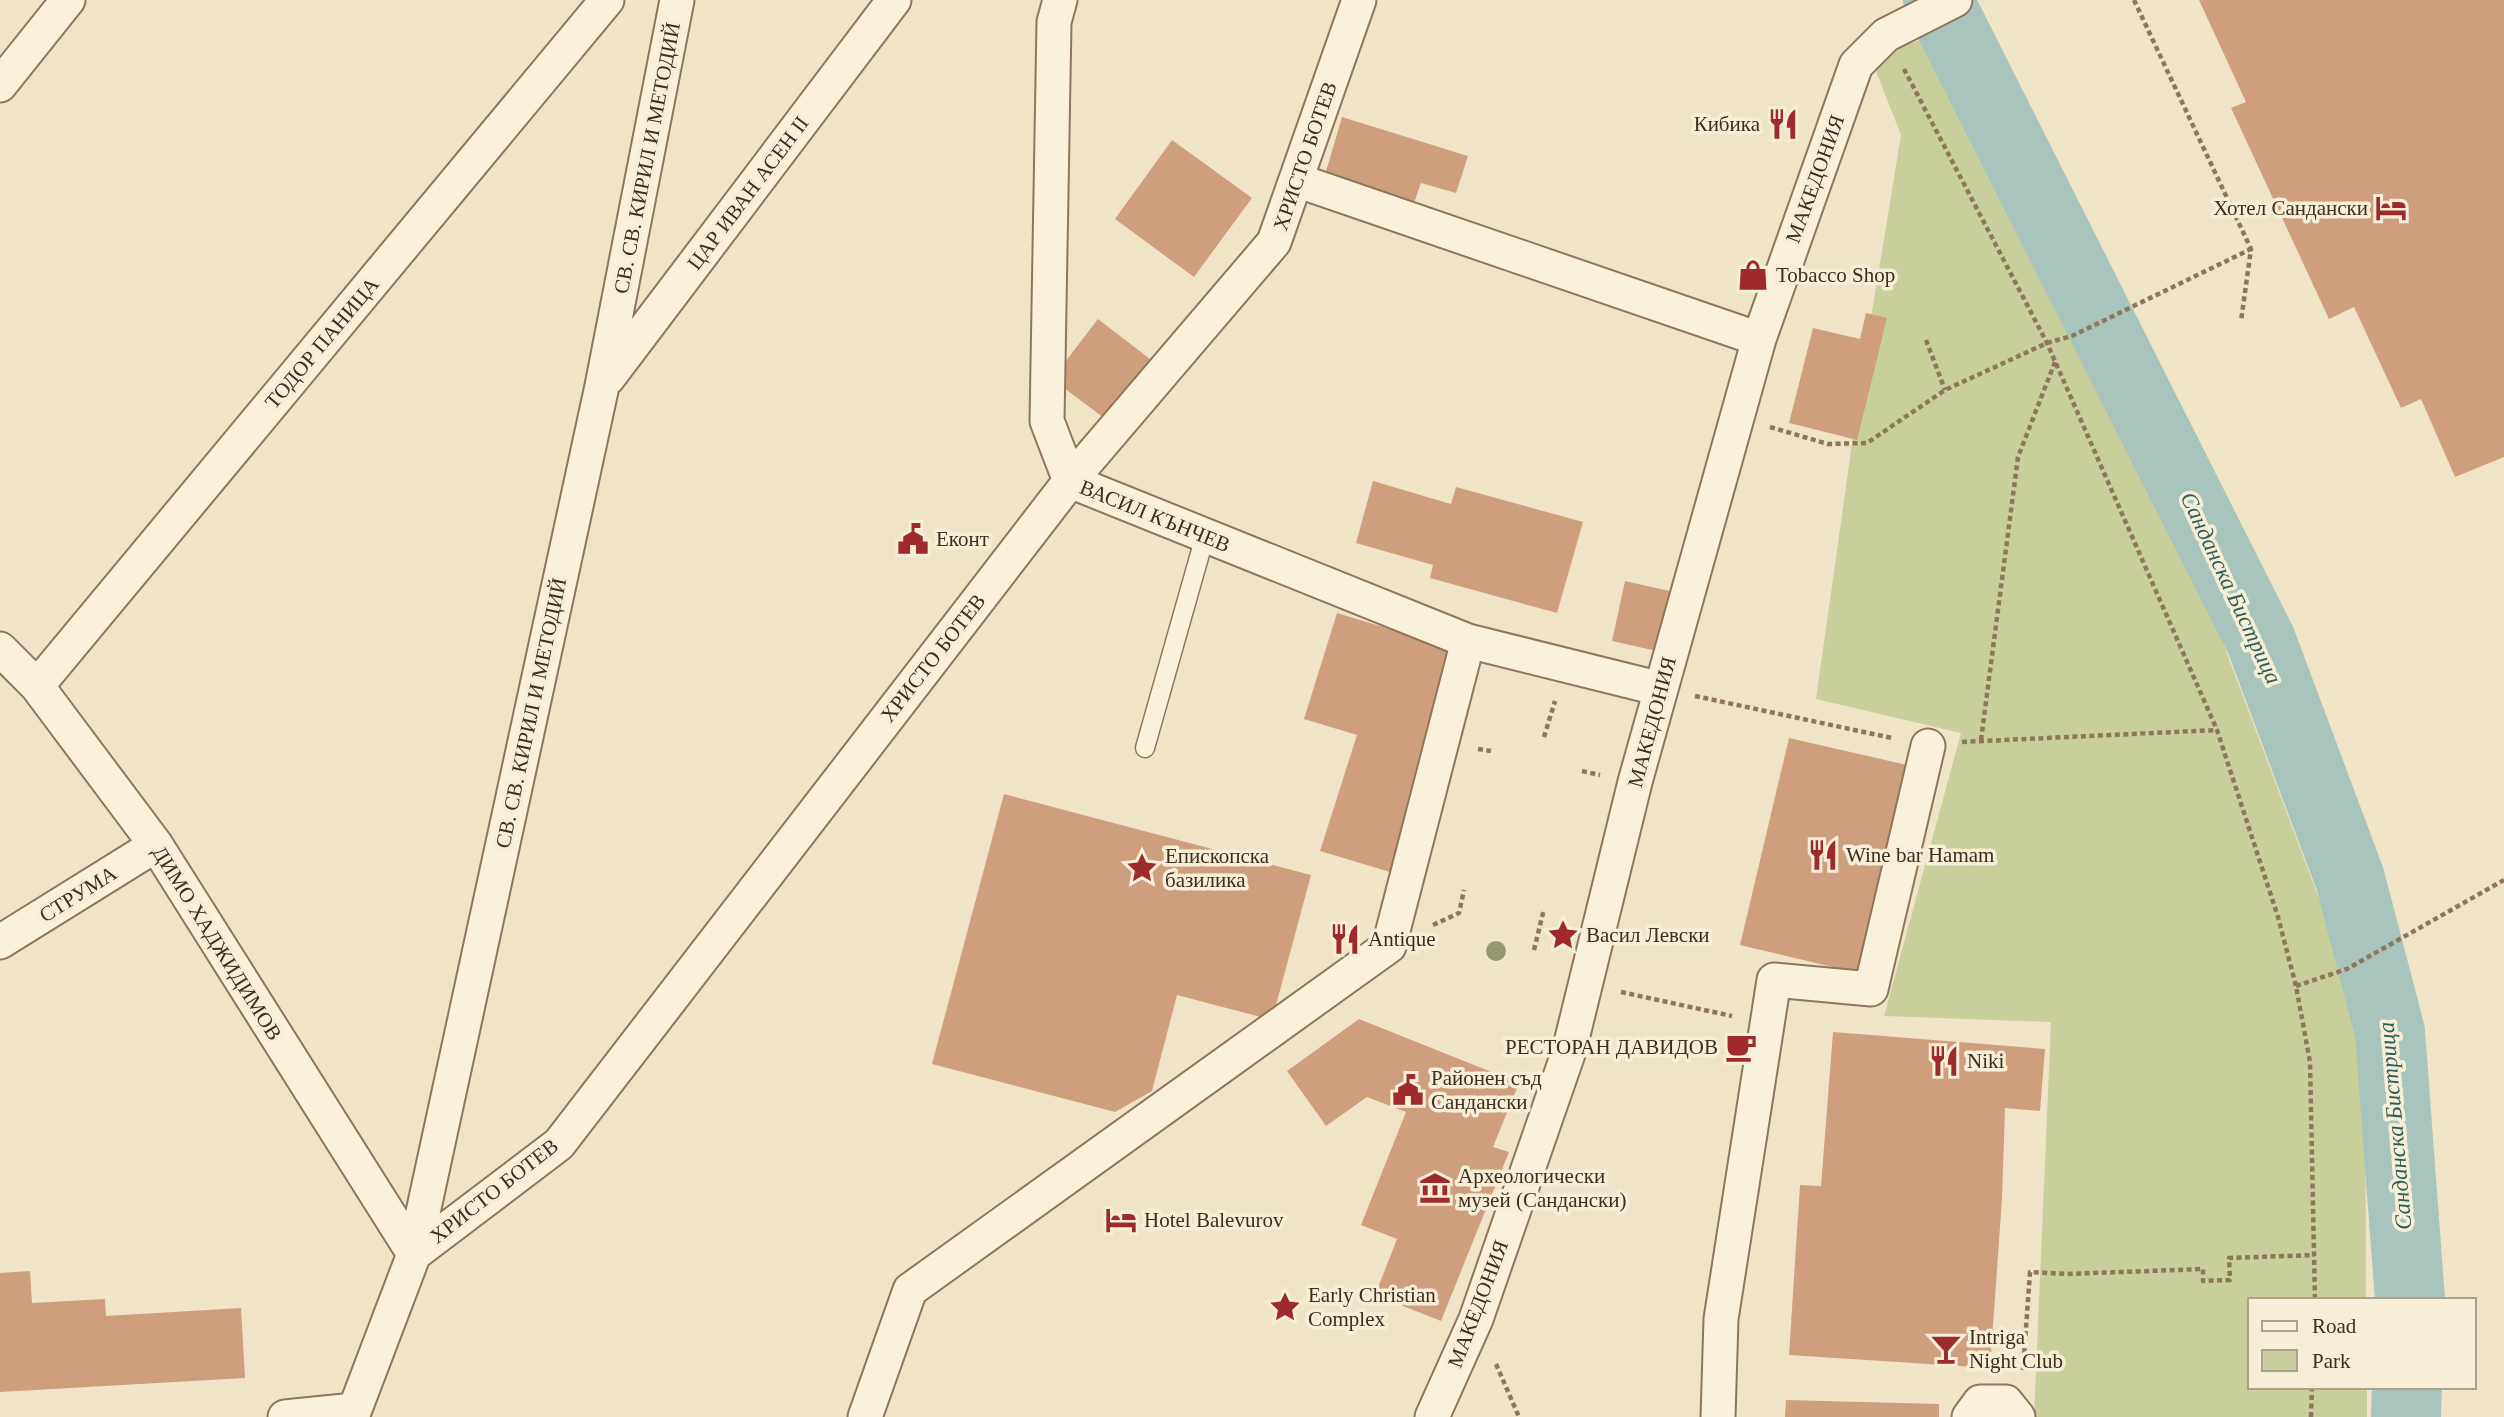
<svg xmlns="http://www.w3.org/2000/svg" width="2504" height="1417" font-family="Georgia,serif">
  <style>
    .green { fill: #c9cf9b }
    .lines { fill: none; stroke-linecap: round; stroke-linejoin: round }
    .river { stroke: #a9c4bc; stroke-width: 70 }
    .building { fill: #cf9f7d }
    .lane-casing { stroke: #8d765c; stroke-width: 21 }
    .street-casing { stroke: #8d765c; stroke-width: 37 }
    .path { stroke: #8d765c; stroke-width: 4.5; stroke-dasharray: 5 3.5; stroke-linecap: butt }
    .lane { stroke: #faf1dc; stroke-width: 18 }
    .street { stroke: #faf1dc; stroke-width: 33 }
    .tree { fill: #96986f }
    .labels { text-anchor: middle; dominant-baseline: central; stroke-width: 7; stroke-linejoin: round; paint-order: stroke }
    .poi-label { font-size: 21px; fill: #3d2e20; stroke: #f7eed8; text-anchor: start }
    .street-label { font-size: 21px; fill: #3d2e20; stroke: #f7eed8 }
    .water-label { font-size: 23px; font-style: italic; fill: #2f5d5a; stroke: #f7eed8 }
  </style>
  <rect width="100%" height="100%" fill="#f0e4c8"/>
  <path class="green" d="M 1936,35 L 2146,438 L 2365,1021 L 2366,1300 L 2250,1300 L 2250,1387 L 2367,1387 L 2367,1417 L 2034,1417 L 2051,1022 L 1884,1016 L 1961,733 L 1816,699 L 1862,373 L 1901,135 L 1870,56 Z"/>
  <g class="lines">
    <path class="river" d="M 1938,0 L 2261,641 L 2350,879 L 2390,1032 L 2410,1300
      M 2406,1417 L 2407,1387"/>
  </g>
  <path class="building" d="M 2199,0 L 2504,0 L 2504,457 L 2455,477 L 2421,399 L 2401,408 L 2354,307 L 2329,319 L 2231,108 L 2246,102 Z
    M 1342,117 L 1468,156 L 1456,193 L 1421,183 L 1414,203 L 1325,175 Z
    M 1172,140 L 1252,198 L 1194,277 L 1115,219 Z
    M 1866,313 L 1887,318 L 1857,440 L 1789,423 L 1813,328 L 1860,339 Z
    M 1098,319 L 1150,359 L 1104,418 L 1052,379 Z
    M 1373,481 L 1451,504 L 1456,487 L 1583,522 L 1557,613 L 1430,578 L 1433,565 L 1356,543 Z
    M 1625,581 L 1674,592 L 1661,652 L 1612,641 Z
    M 1337,613 L 1459,650 L 1390,872 L 1320,851 L 1357,735 L 1304,719 Z
    M 1789,738 L 1907,765 L 1858,973 L 1740,945 Z
    M 1004,794 L 1311,875 L 1272,1020 L 1177,995 L 1152,1091 L 1115,1112 L 932,1064 Z
    M 1359,1019 L 1519,1083 L 1493,1147 L 1509,1152 L 1441,1321 L 1375,1295 L 1397,1239 L 1361,1225 L 1406,1112 L 1367,1097 L 1326,1126 L 1287,1071 Z
    M 1833,1032 L 2045,1049 L 2040,1111 L 2005,1108 L 2002,1199 L 1990,1368 L 1789,1355 L 1800,1185 L 1821,1186 Z
    M 30,1271 L 32,1303 L 105,1299 L 106,1316 L 241,1308 L 245,1378 L 0,1392 L 0,1273 Z
    M 1786,1400 L 1939,1404 L 1939,1417 L 1785,1417 Z"/>
  <g class="lines">
    <defs>
      <path id="lane" d="M 1145,748 L 1205,536"/>
      <path id="street" d="M 1060,0 L 1054,22 L 1047,421 L 1070,481 L 1468,641 L 1661,689
        M 0,85 L 68,0
        M 1296,180 L 1759,339
        M 608,378 L 894,0
        M 0,649 L 37,686 L 156,845 L 414,1254 L 559,1144 L 1070,481 L 1274,242 L 1359,0
        M 37,686 L 607,0
        M 0,942 L 156,845
        M 285,1417 L 354,1410
        M 352,1417 L 414,1254 L 602,386 L 677,0
        M 865,1417 L 910,1290 L 1389,946 L 1468,641
        M 1432,1417 L 1476,1319 L 1569,1051 L 1635,782 L 1759,339 L 1856,65 L 1886,35 L 1955,0
        M 1718,1417 L 1721,1319 L 1774,980 L 1871,989 L 1928,746
        M 1969,1417 L 1980,1402 L 2006,1402 L 2018,1417"/>
    </defs>
    <use href="#lane" class="lane-casing"/>
    <use href="#street" class="street-casing"/>
    <path class="path" d="M 2134,0 L 2251,249 L 2241,321
      M 1904,69 L 2047,343 L 2217,730 L 2278,917 L 2296,986 L 2310,1062 L 2315,1300
      M 1926,340 L 1945,390
      M 1770,427 L 1828,444 L 1867,443 L 1945,390 L 2047,343 L 2072,336 L 2251,249
      M 1695,696 L 1892,738
      M 1544,737 L 1555,701
      M 1981,740 L 2018,457 L 2055,362
      M 1962,742 L 2217,730
      M 1478,749 L 1491,751
      M 1582,771 L 1600,775
      M 1433,925 L 1459,913 L 1464,890
      M 1534,950 L 1544,909
      M 2296,986 L 2347,969 L 2504,880
      M 1621,992 L 1732,1016
      M 1496,1364 L 1519,1417
      M 2023,1370 L 2030,1272 L 2067,1274 L 2203,1269 L 2203,1281 L 2230,1280 L 2229,1258 L 2314,1255
      M 2311,1417 L 2312,1387"/>
    <use href="#lane" class="lane"/>
    <use href="#street" class="street"/>
  </g>
  <circle class="tree" cx="1496" cy="951" r="10"/>
  <defs>
    <symbol id="restaurant-bare" viewBox="-9 -9 18 18"><path d="M-5-6h1v4h1v-4h1v4h1v-4h1v5L-1.5 .5V6h-2V.5L-5-1ZM5-6V6H3V1.5H1.5Q1.5-4 5-6Z" fill="#9e2a2b" stroke="#f7eed8" stroke-width="2.5" paint-order="stroke"/></symbol>
    <symbol id="hotel-bare" viewBox="-9 -9 18 18"><path d="M-6-4.5h1.5V1H6V5H4.5V3h-9V5H-6ZM-4 0a1.8 1.8 0 1 1 3.6 0ZM.5 0V-2.5h3Q6-2.5 6 0Z" fill="#9e2a2b" stroke="#f7eed8" stroke-width="2.5" paint-order="stroke"/></symbol>
    <symbol id="shop-bare" viewBox="-9 -9 18 18"><path d="M-5-2.5h2.3a2.7 3.5 0 0 1 5.4 0H5L5.5 6h-11ZM-1.5-2.5h3a1.5 2.3 0 0 0-3 0Z" fill="#9e2a2b" stroke="#f7eed8" stroke-width="2.5" paint-order="stroke"/></symbol>
    <symbol id="civic-bare" viewBox="-9 -9 18 18"><path d="M-.6-6.5H3V-4.5H.6V-3L4-1V1h2V6H-6V1h2V-1L-.6-3ZM-1.2 2.5V6h2.4V2.5Z" fill="#9e2a2b" stroke="#f7eed8" stroke-width="2.5" paint-order="stroke"/></symbol>
    <symbol id="sight-bare" viewBox="-9 -9 18 18"><path d="M0-6L1.8-2.2L6-1.7L2.9 1.2L3.7 5.4L0 3.3L-3.7 5.4L-2.9 1.2L-6-1.7L-1.8-2.2Z" fill="#9e2a2b" stroke="#f7eed8" stroke-width="2.5" paint-order="stroke"/></symbol>
    <symbol id="cafe-bare" viewBox="-9 -9 18 18"><path d="M-5.5-4.5H6V0H3Q3 3.5 0 3.5H-2.5Q-5.5 3.5-5.5 0ZM3-3.2v2h1.7v-2ZM-6 4.5H4V6H-6Z" fill="#9e2a2b" stroke="#f7eed8" stroke-width="2.5" paint-order="stroke"/></symbol>
    <symbol id="museum-bare" viewBox="-9 -9 18 18"><path d="M0-6L6-3V-2H-6V-3ZM-5-1h2V3h-2ZM-1-1h2V3h-2ZM3-1h2V3H3ZM-6 4H6V6H-6Z" fill="#9e2a2b" stroke="#f7eed8" stroke-width="2.5" paint-order="stroke"/></symbol>
    <symbol id="bar-bare" viewBox="-9 -9 18 18"><path d="M-6-5H6L.8 .8V4.5H3.5V6h-7V4.5H-.8V.8Z" fill="#9e2a2b" stroke="#f7eed8" stroke-width="2.5" paint-order="stroke"/></symbol>
  </defs>
  <g fill-rule="evenodd">
    <use href="#restaurant-bare" x="1761" y="102" width="44" height="44"/>
    <use href="#hotel-bare" x="2369" y="186" width="44" height="44"/>
    <use href="#shop-bare" x="1731" y="253" width="44" height="44"/>
    <use href="#civic-bare" x="891" y="517" width="44" height="44"/>
    <use href="#restaurant-bare" x="1801" y="833" width="44" height="44"/>
    <use href="#sight-bare" x="1120" y="846" width="44" height="44"/>
    <use href="#sight-bare" x="1541" y="913" width="44" height="44"/>
    <use href="#restaurant-bare" x="1323" y="917" width="44" height="44"/>
    <use href="#cafe-bare" x="1719" y="1025" width="44" height="44"/>
    <use href="#restaurant-bare" x="1922" y="1039" width="44" height="44"/>
    <use href="#civic-bare" x="1386" y="1068" width="44" height="44"/>
    <use href="#museum-bare" x="1413" y="1166" width="44" height="44"/>
    <use href="#hotel-bare" x="1099" y="1198" width="44" height="44"/>
    <use href="#sight-bare" x="1263" y="1285" width="44" height="44"/>
    <use href="#bar-bare" x="1924" y="1327" width="44" height="44"/>
  </g>
  <g class="labels">
    <g class="poi-label">
      <text x="1760" y="124" text-anchor="end">Кибика</text>
      <text x="2368" y="208" text-anchor="end">Хотел Сандански</text>
      <text x="1776" y="275">Tobacco Shop</text>
      <text x="936" y="539">Еконт</text>
      <text x="1846" y="855">Wine bar Hamam</text>
      <text x="1165" y="856">Епископска<tspan x="1165" dy="24">базилика</tspan></text>
      <text x="1586" y="935">Васил Левски</text>
      <text x="1368" y="939">Antique</text>
      <text x="1718" y="1047" text-anchor="end">РЕСТОРАН ДАВИДОВ</text>
      <text x="1967" y="1061">Niki</text>
      <text x="1431" y="1078">Районен съд<tspan x="1431" dy="24">Сандански</tspan></text>
      <text x="1458" y="1176">Археологически<tspan x="1458" dy="24">музей (Сандански)</tspan></text>
      <text x="1144" y="1220">Hotel Balevurov</text>
      <text x="1308" y="1295">Early Christian<tspan x="1308" dy="24">Complex</tspan></text>
      <text x="1969" y="1337">Intriga<tspan x="1969" dy="24">Night Club</tspan></text>
    </g>
    <g class="street-label">
      <text transform="translate(1305 156) rotate(-71)">ХРИСТО БОТЕВ</text>
      <text transform="translate(647 158) rotate(-79)">СВ. СВ. КИРИЛ И МЕТОДИЙ</text>
      <text transform="translate(1815 179) rotate(-70)">МАКЕДОНИЯ</text>
      <text transform="translate(748 193) rotate(-53)">ЦАР ИВАН АСЕН II</text>
      <text transform="translate(322 343) rotate(-50)">ТОДОР ПАНИЦА</text>
      <text transform="translate(1155 516) rotate(22)">ВАСИЛ КЪНЧЕВ</text>
      <text transform="translate(933 658) rotate(-52)">ХРИСТО БОТЕВ</text>
      <text transform="translate(531 713) rotate(-78)">СВ. СВ. КИРИЛ И МЕТОДИЙ</text>
      <text transform="translate(1652 722) rotate(-75)">МАКЕДОНИЯ</text>
      <text transform="translate(78 894) rotate(-32)">СТРУМА</text>
      <text transform="translate(217 943) rotate(58)">ДИМО ХАДЖИДИМОВ</text>
      <text transform="translate(494 1191) rotate(-38)">ХРИСТО БОТЕВ</text>
      <text transform="translate(1478 1304) rotate(-69)">МАКЕДОНИЯ</text>
    </g>
    <g class="water-label">
      <text transform="translate(2231 588) rotate(65)">Санданска Бистрица</text>
      <text transform="translate(2395 1126) rotate(-95)">Санданска Бистрица</text>
    </g>
  </g>
  <rect x="2248" y="1298" width="228" height="91" fill="#f7eed8" stroke="#ada18e" stroke-width="2"/>
  <rect x="2262" y="1321" width="35" height="10" fill="#faf1dc" stroke="#ada18e" stroke-width="2"/>
  <text x="2312" y="1333" font-size="21" fill="#3d2e20">Road</text>
  <rect x="2262" y="1350" width="35" height="21" fill="#c9cf9b" stroke="#ada18e" stroke-width="2"/>
  <text x="2312" y="1368" font-size="21" fill="#3d2e20">Park</text>
</svg>
